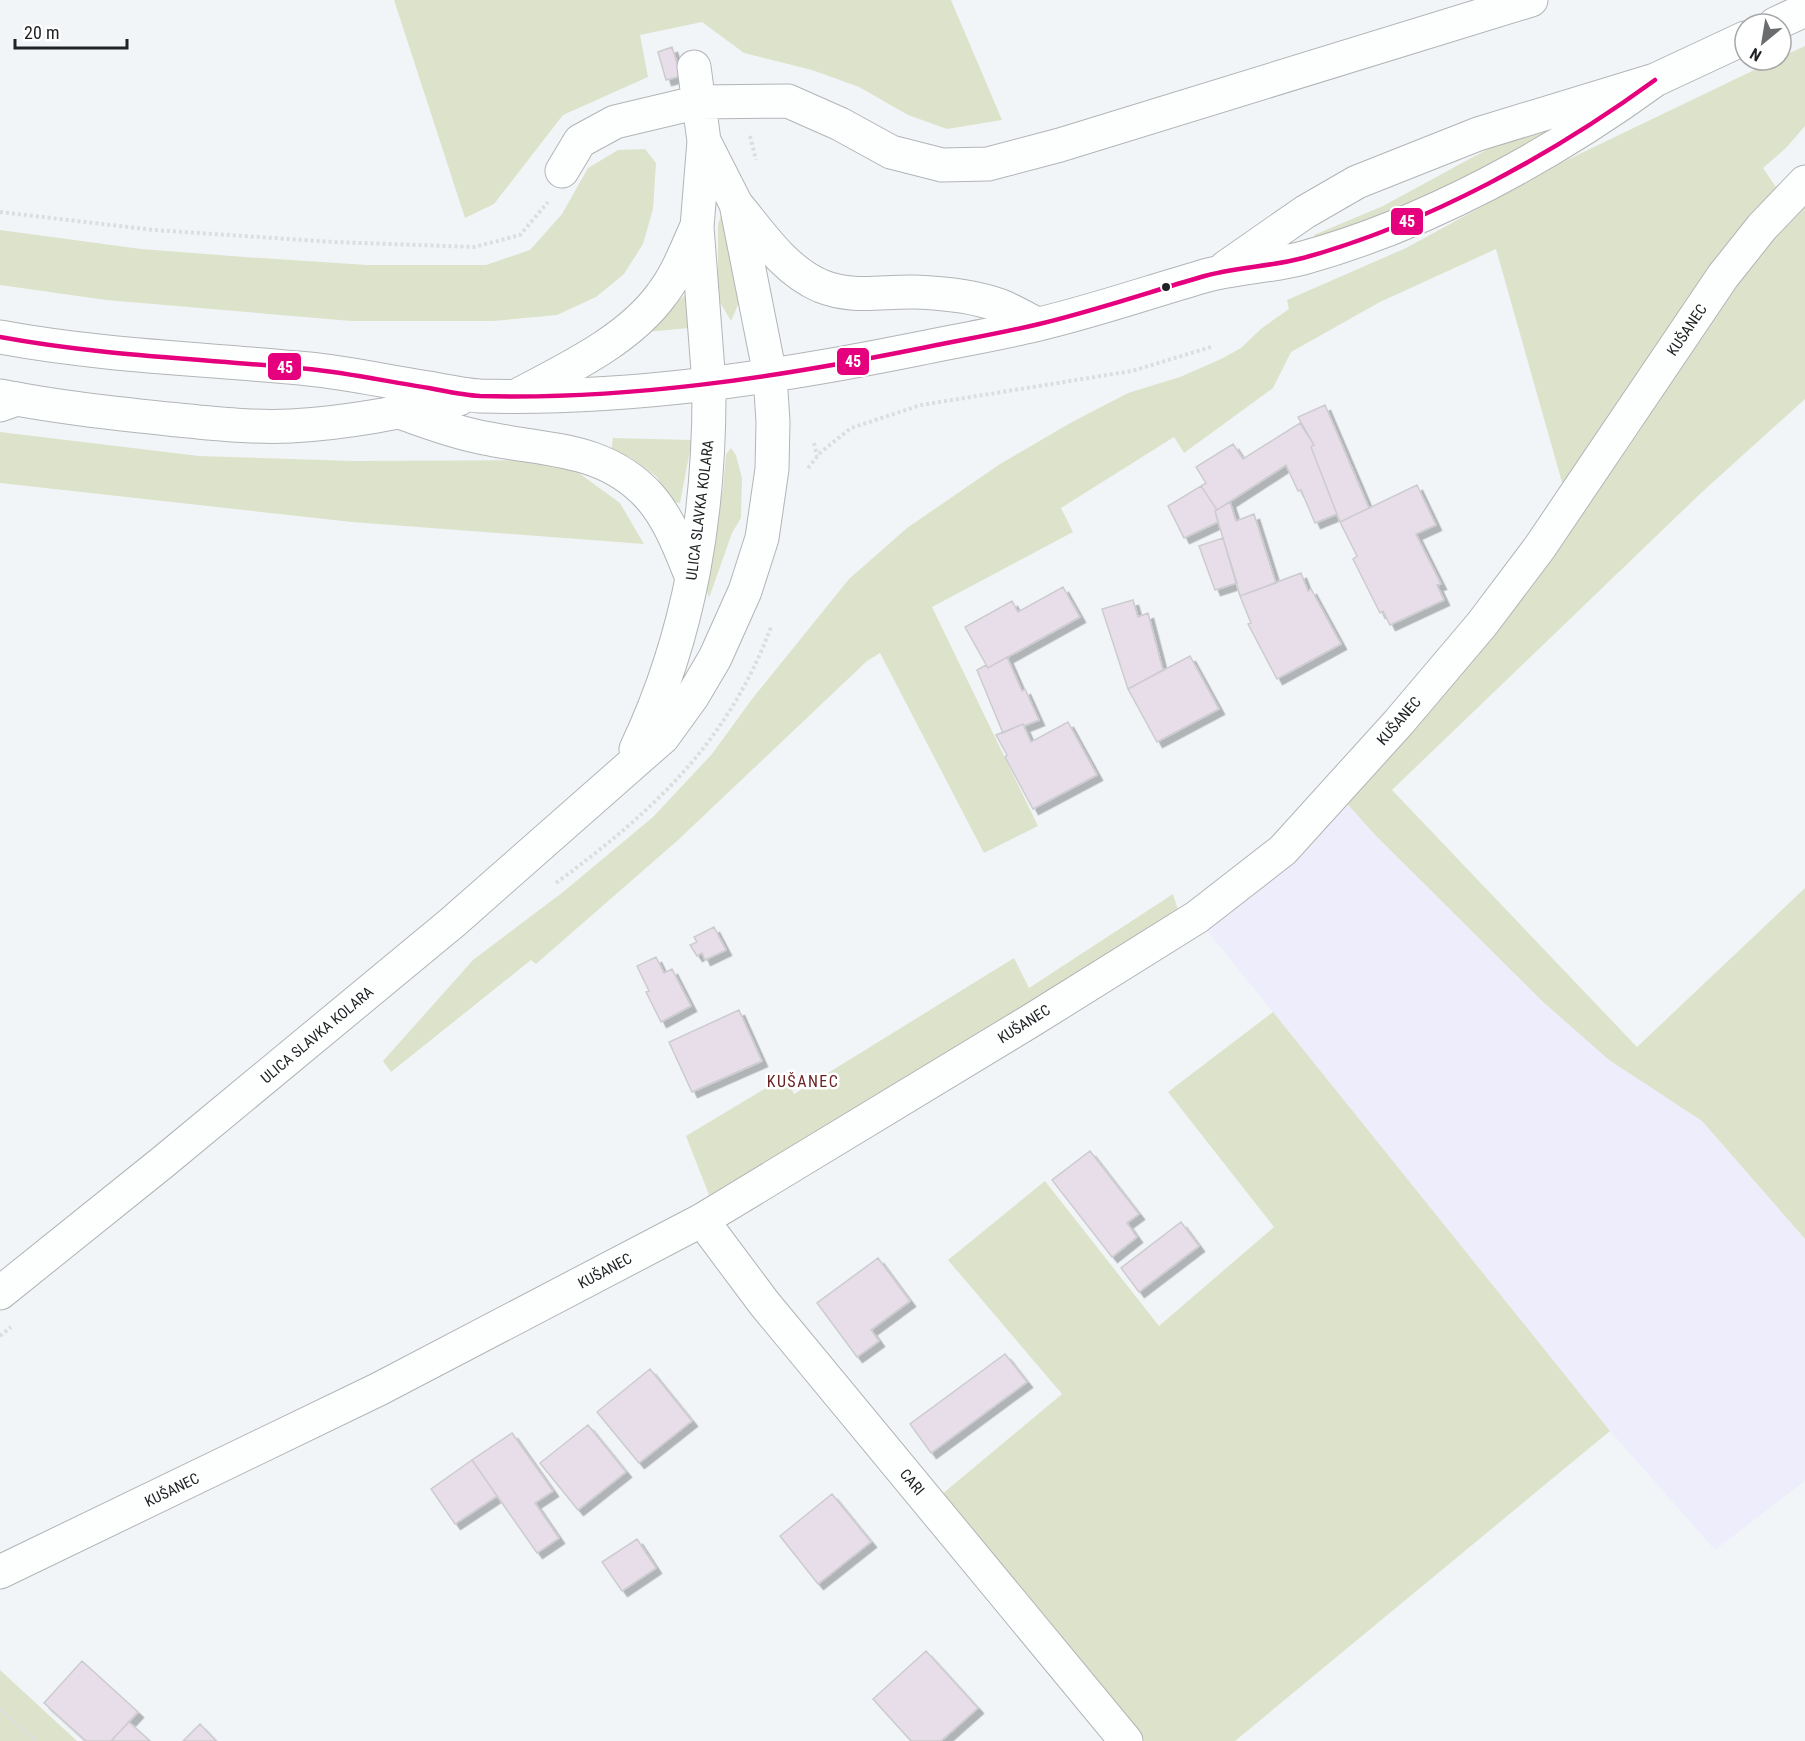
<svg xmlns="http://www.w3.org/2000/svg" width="1805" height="1741" font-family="'Roboto Condensed',sans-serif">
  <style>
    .industrial { fill: #eeedfb }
    .green { fill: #dde3cb }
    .building { fill: #e8deea; stroke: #cccccf; stroke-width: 1.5; filter: url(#shadow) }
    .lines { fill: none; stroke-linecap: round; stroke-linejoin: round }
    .minor-casing { stroke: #b2b4b6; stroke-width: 35 }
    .major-casing { stroke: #b2b4b6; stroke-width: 35 }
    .highway-casing { stroke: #b2b4b6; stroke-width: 35 }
    .path { stroke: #dcddde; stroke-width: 4; stroke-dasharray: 3 3; stroke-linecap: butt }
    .minor { stroke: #fdfefe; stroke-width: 33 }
    .major { stroke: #fdfefe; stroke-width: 33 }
    .highway { stroke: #fdfefe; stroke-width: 33 }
    .bus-1-casing { stroke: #fff; stroke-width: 9 }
    .bus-1 { stroke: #e5007d; stroke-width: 4.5 }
    .bus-dot { fill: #202325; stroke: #fff; stroke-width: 2 }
    .labels { text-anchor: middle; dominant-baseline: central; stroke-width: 5; stroke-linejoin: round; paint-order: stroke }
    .street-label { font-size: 15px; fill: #202325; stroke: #fff }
    .neighbourhood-label { font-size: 16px; letter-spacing: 1.5px; fill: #692324; stroke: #fff }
    .line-badge { stroke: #fff; stroke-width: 2 }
    .badge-label { font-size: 16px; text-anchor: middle; font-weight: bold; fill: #fff }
  </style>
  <defs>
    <filter id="shadow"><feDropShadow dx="5.5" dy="5.5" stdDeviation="0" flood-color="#0004"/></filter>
  </defs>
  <rect width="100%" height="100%" fill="#f2f5f8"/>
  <path class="industrial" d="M 1342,798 L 1376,836 L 1542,1001 L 1609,1060 L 1702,1121 L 1805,1239 L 1805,1481 L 1715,1550 L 1610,1431 L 1205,928 Z"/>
  <path class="green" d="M 394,0 L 951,0 L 1002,120 L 947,129 L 908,115 L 859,87 L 812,70 L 744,53 L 702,22 L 640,35 L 648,77 L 563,115 L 494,204 L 465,218 Z
    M 1805,46 L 1805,126 L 1786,148 L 1763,168 L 1778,190 L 1565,493 L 1496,249 L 1380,302 L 1291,352 L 1273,388 L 1184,453 L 1174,437 L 1061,508 L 1073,532 L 932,607 L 1038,826 L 984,853 L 880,653 L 867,661 L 677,841 L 536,964 L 531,960 L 391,1072 L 383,1061 L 473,960 L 563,892 L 653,817 L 712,754 L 752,699 L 849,579 L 907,528 L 1000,464 L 1072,422 L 1128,393 L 1180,377 L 1221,359 L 1241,348 L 1262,328 L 1289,309 L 1287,300 L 1406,248 L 1567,160 L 1775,60 L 1781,60 L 1781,57 Z
    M 1541,126 L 1560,132 L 1414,201 L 1318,242 L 1314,235 L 1383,206 L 1497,144 Z
    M 645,149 L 656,163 L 653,209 L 643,244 L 624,274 L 596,297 L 557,315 L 493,321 L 351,321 L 106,300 L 0,285 L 0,230 L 141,249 L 245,257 L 367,265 L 486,265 L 530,250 L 562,214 L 588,168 L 618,150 Z
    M 1805,204 L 1805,399 L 1701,493 L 1392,790 L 1637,1047 L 1805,888 L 1805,1239 L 1702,1121 L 1609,1060 L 1542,1001 L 1376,836 L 1342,798 L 1546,567 L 1639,432 L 1714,308 L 1747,258 Z
    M 725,205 L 740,288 L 738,305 L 731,321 L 718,299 L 718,224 Z
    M 686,294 L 690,328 L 646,332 Z
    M 0,432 L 199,456 L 352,461 L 539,460 L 576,471 L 620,503 L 644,544 L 352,522 L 0,483 Z
    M 613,438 L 692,440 L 680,503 L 670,502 L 657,477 L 630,457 L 611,452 Z
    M 731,448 L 736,455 L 742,478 L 741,518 L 732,533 L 709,598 L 705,583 L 723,488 L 726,454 Z
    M 1173,894 L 1178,910 L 1037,1002 L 709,1195 L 686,1136 L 786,1076 L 794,1094 L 1014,958 L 1029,988 Z
    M 1273,1012 L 1610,1431 L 1235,1741 L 1144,1741 L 941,1495 L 1062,1394 L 948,1260 L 1045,1181 L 1159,1326 L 1274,1227 L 1168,1092 Z
    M 0,1670 L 77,1741 L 0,1741 Z"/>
  <path class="building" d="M 672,47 L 681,76 L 666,80 L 658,52 Z
    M 1325,405 L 1369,508 L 1340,522 L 1311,447 L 1314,445 L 1298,417 Z
    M 1300,423 L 1314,445 L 1311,447 L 1337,514 L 1315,523 L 1301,490 L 1298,491 L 1286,465 L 1217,510 L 1201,486 L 1206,483 L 1196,467 L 1233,444 L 1243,459 Z
    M 1417,485 L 1436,525 L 1416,534 L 1441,584 L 1437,585 L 1444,600 L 1390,625 L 1383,611 L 1380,613 L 1353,559 L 1357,556 L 1340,522 Z
    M 1201,486 L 1217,510 L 1215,511 L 1218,522 L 1184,538 L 1168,506 Z
    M 1230,502 L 1236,521 L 1254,514 L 1276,583 L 1240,596 L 1215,511 Z
    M 1223,538 L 1237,583 L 1215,590 L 1199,546 Z
    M 1301,573 L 1308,591 L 1311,589 L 1341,644 L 1277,679 L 1248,624 L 1251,623 L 1240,596 Z
    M 1063,587 L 1080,617 L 988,668 L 965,627 L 1012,601 L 1018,612 Z
    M 1133,600 L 1138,617 L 1148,613 L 1163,670 L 1128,689 L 1102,609 Z
    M 1190,656 L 1219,709 L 1157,742 L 1128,689 Z
    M 1007,657 L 1022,691 L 1025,689 L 1039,720 L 1024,726 L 1023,724 L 1003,733 L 977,670 L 986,665 L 988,668 Z
    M 1068,722 L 1097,775 L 1033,809 L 1005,757 L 1007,755 L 996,735 L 1023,724 L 1031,742 Z
    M 714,927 L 726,950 L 705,960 L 702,953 L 697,956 L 690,945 L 697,942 L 694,937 Z
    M 656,957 L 664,973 L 672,969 L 691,1006 L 661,1022 L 646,992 L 649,991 L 637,966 Z
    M 739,1010 L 762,1061 L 692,1092 L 669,1042 Z
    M 1090,1151 L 1139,1214 L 1127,1223 L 1137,1237 L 1112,1257 L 1052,1180 Z
    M 1181,1222 L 1199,1246 L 1139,1292 L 1121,1268 Z
    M 878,1258 L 910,1301 L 871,1330 L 879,1341 L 857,1357 L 817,1303 Z
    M 1005,1354 L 1027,1382 L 931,1453 L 910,1424 Z
    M 650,1369 L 692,1421 L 639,1463 L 597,1412 Z
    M 588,1425 L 626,1472 L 578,1510 L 540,1463 Z
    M 512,1433 L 553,1491 L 535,1503 L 559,1538 L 537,1553 L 472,1460 Z
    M 472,1460 L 497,1496 L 455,1524 L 431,1489 Z
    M 832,1494 L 871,1542 L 818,1584 L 780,1536 Z
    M 637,1539 L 656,1568 L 622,1591 L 602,1562 Z
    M 926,1651 L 978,1708 L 941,1741 L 911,1741 L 873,1699 Z
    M 82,1661 L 138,1712 L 111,1741 L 86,1741 L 44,1703 Z
    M 129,1722 L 150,1741 L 111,1741 Z
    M 200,1724 L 216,1741 L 183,1741 Z"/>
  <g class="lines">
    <defs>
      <path id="minor" d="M 694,67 L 704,141 L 697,227 L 709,384
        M 704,141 L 736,204 L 770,375
        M 562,171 L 580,141 L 615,122 L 699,102 L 788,101 L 840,124 L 891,152 L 942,165 L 988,164 L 1060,145 L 1531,0
        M 736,204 C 761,234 784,270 821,286 C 853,299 883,291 915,292 C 944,293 974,296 1001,306 C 1013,311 1025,318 1037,324
        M 518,395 C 567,369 629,340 662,294 C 677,275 686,250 696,228
        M 702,1220 L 764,1303 L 1126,1741
        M 0,1572 L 379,1389 L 702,1220 L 1032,1020 L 1197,917 L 1283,850 L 1399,722 L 1482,624 L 1540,547 L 1723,276 L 1762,227 L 1805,182"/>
      <path id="major" d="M 1775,24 L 1805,10
        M 1226,267 L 1305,212 L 1357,182 L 1478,134 L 1655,80 L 1745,38
        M 0,337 C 102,356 206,359 309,369 C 349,373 389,382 429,388 C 445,391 463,395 480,396 C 627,400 773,378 917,349 C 956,341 996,334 1035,325 C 1091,312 1146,293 1201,277 C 1234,267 1269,267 1303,258 C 1427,224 1552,155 1655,80
        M 0,396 C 55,407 112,413 168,419 C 209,423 250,428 291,426 C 348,423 403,412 459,399
        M 402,413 C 431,423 460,434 490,439 C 550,451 606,448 650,497 C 670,520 681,551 692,578
        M 636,749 C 691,633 710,512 709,384
        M 0,1293 L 163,1162 L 453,922 L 663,737 L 692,697 L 715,658 L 745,591 L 762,538 L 772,469 L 773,422 L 770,375"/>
      <path id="highway" d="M 0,405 L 17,399"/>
    </defs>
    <use href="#minor" class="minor-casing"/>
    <use href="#major" class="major-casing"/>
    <use href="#highway" class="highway-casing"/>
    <path class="path" d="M 750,136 L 756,160
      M 0,212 L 154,230 L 334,242 L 474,247 L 520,235 L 548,202
      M 814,443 L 817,456
      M 808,468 L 821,452 L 851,428 L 921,405 L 1132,371 L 1214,346
      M 556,883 C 654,811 728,742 771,627
      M 0,1336 L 11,1327
      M 0,1709 L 36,1741"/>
    <use href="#minor" class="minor"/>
    <use href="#major" class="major"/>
    <use href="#highway" class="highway"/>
    <defs>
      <path id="bus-1" d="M 0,337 C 102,356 206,359 309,369 C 349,373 389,382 429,388 C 445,391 463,395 480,396 C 627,400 773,378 917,349 C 956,341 996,334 1035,325 C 1091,312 1146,293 1201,277 C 1234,267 1269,267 1303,258 C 1427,224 1552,155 1655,80"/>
    </defs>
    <use href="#bus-1" class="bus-1-casing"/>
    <use href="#bus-1" class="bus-1"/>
  </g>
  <circle class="bus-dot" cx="1166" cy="287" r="5"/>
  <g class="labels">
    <g class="street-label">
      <text transform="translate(1687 330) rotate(-56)">KUŠANEC</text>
      <text transform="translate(700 510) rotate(-83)">ULICA SLAVKA KOLARA</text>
      <text transform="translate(1399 721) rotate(-49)">KUŠANEC</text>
      <text transform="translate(1024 1024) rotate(-32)">KUŠANEC</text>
      <text transform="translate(317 1035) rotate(-40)">ULICA SLAVKA KOLARA</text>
      <text transform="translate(605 1271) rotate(-28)">KUŠANEC</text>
      <text transform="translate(912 1482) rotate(50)">CARI</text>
      <text transform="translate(172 1490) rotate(-26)">KUŠANEC</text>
    </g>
    <g class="neighbourhood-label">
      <text x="803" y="1081">KUŠANEC</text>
    </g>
  </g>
  <g class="line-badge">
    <rect x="1390" y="207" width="34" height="29" rx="6" fill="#e5007d"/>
    <rect x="836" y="347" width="34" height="29" rx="6" fill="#e5007d"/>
    <rect x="267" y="352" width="35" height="29" rx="6" fill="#e5007d"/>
  </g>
  <g class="badge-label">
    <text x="1407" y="227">45</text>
    <text x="853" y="367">45</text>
    <text x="285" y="373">45</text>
  </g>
  <g transform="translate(1763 42) rotate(210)"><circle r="28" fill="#ffffff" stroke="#a6a7a8" stroke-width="1.5"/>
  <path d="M0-4.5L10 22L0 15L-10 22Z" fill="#6a6c6f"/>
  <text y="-9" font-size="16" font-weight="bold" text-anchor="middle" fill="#202325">N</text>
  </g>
  <path d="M15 39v9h112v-9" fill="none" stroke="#202325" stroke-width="3"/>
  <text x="24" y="39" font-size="18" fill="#202325" stroke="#ffffff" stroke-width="4.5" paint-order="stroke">20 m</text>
</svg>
